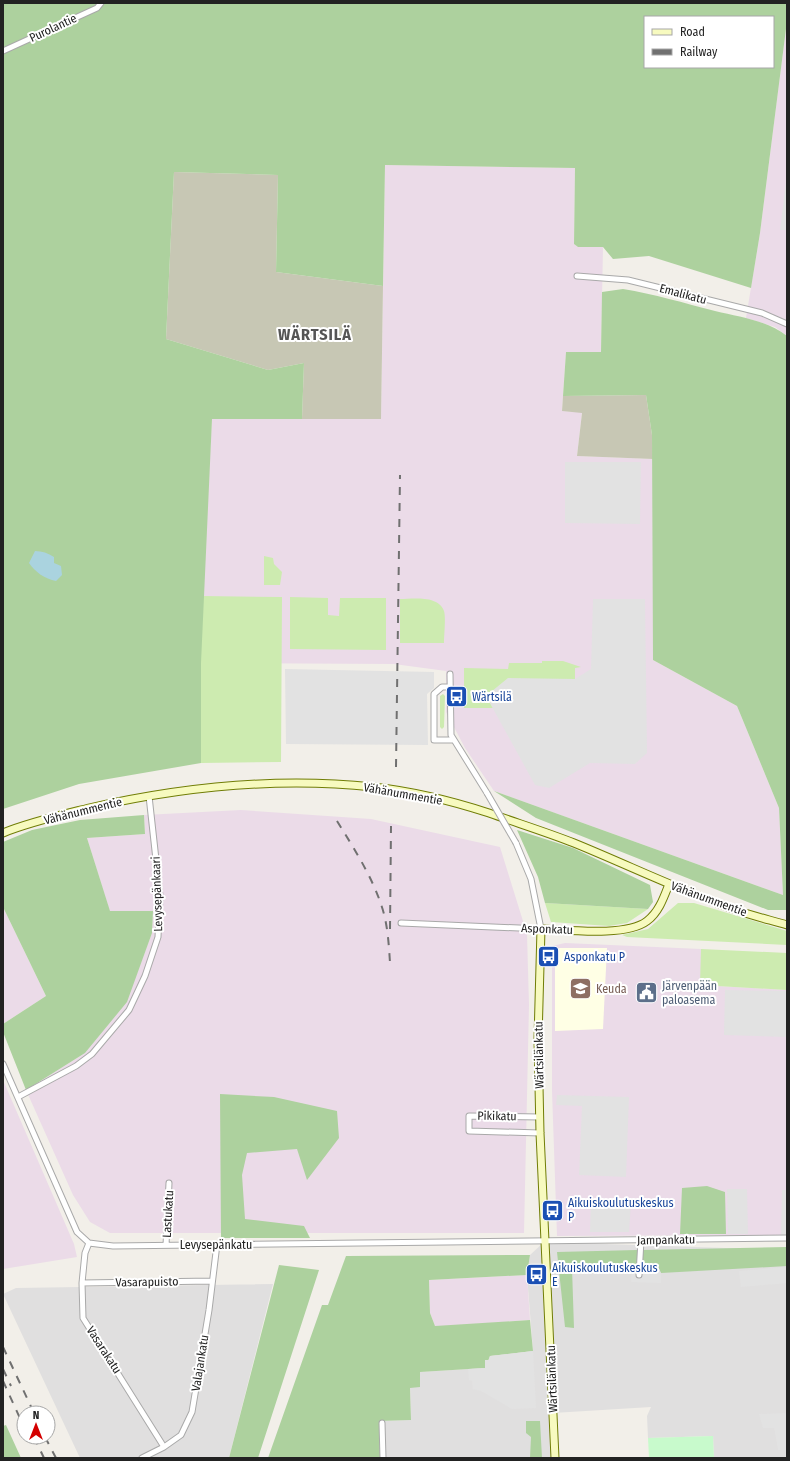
<svg xmlns="http://www.w3.org/2000/svg" width="790" height="1461" font-family="'Fira Sans Condensed',sans-serif">
  <style>
    .residential { fill: #e0dfdf }
    .industrial { fill: #ebdbe8 }
    .education { fill: #ffffe5 }
    .construction { fill: #c7c7b4 }
    .grass { fill: #cdebb0 }
    .forest { fill: #add19e; fill-rule: evenodd }
    .park { fill: #c8facc }
    .parking { fill: #e2e2e2 }
    .water { fill: #aad3df }
    .lines { fill: none; stroke-linecap: round; stroke-linejoin: round }
    .street-casing { stroke: #a9a9a9; stroke-width: 7 }
    .secondary-casing { stroke: #707d05; stroke-width: 9 }
    .street { stroke: #fff; stroke-width: 5 }
    .secondary { stroke: #f7fabf; stroke-width: 7 }
    .rail { stroke: #707070; stroke-width: 2; stroke-dasharray: 8 8; stroke-linecap: butt }
    .street-bridge-casing { stroke: #a9a9a9; stroke-width: 7; stroke-linecap: butt }
    .street-bridge { stroke: #fff; stroke-width: 5 }
    .labels { text-anchor: middle; dominant-baseline: central; stroke-width: 4; stroke-linejoin: round; paint-order: stroke }
    .street-label { font-size: 12px; fill: #222; stroke: #fff }
    .transit-label { font-size: 12px; fill: #164399; stroke: #fff; text-anchor: start }
    .service-label { font-size: 12px; fill: #4e5e75; stroke: #fff; text-anchor: start }
    .education-label { font-size: 12px; fill: #785e54; stroke: #fff; text-anchor: start }
    .district-label { font-size: 16px; font-weight: bold; letter-spacing: 1px; fill: #555; stroke: #fff }
  </style>
  <rect width="100%" height="100%" fill="#f2efe9"/>
  <path class="residential" d="M 544,1242 L 787,1250 L 787,1458 L 714,1458 L 713,1436 L 648,1438 L 647,1416 L 651,1407 L 553,1413 L 555,1458 L 380,1458 L 379,1421 L 411,1420 L 410,1387 L 420,1372 L 485,1368 L 490,1356 L 533,1351 L 527,1275 L 530,1255 Z
    M 273,1284 L 229,1458 L 80,1458 L 3,1294 L 16,1288 Z"/>
  <path class="industrial" d="M 787,21 L 787,336 L 775,327 L 746,318 L 760,233 Z
    M 385,165 L 575,168 L 574,244 L 578,247 L 603,247 L 601,352 L 566,352 L 562,411 L 582,412 L 577,456 L 653,459 L 653,660 L 737,706 L 779,808 L 783,895 L 494,791 L 465,748 L 446,712 L 446,671 L 394,664 L 201,663 L 201,601 L 212,419 L 381,419 Z
    M 241,810 L 371,819 L 500,847 L 527,934 L 529,1005 L 524,1233 L 110,1233 L 90,1222 L 73,1195 L 26,1090 L 85,1053 L 126,1002 L 152,933 L 153,911 L 110,912 L 87,838 L 145,834 L 144,815 Z
    M 3,907 L 46,996 L 3,1024 Z
    M 565,943 L 701,949 L 701,985 L 787,990 L 787,1235 L 557,1236 L 552,1091 L 552,946 Z
    M 3,1080 L 74,1244 L 77,1257 L 3,1269 Z
    M 527,1275 L 530,1320 L 435,1327 L 430,1313 L 429,1280 Z"/>
  <path class="education" d="M 555,948 L 607,948 L 603,1029 L 555,1031 Z"/>
  <path class="construction" d="M 174,172 L 278,175 L 276,272 L 383,286 L 381,419 L 302,419 L 304,363 L 268,370 L 166,339 Z
    M 646,395 L 652,435 L 653,459 L 577,456 L 582,413 L 562,411 L 563,396 Z"/>
  <path class="grass" d="M 264,556 L 273,558 L 274,564 L 282,572 L 280,585 L 264,585 Z
    M 201,596 L 282,597 L 281,762 L 201,763 Z
    M 290,597 L 328,598 L 328,615 L 339,616 L 340,598 L 386,598 L 386,650 L 290,649 Z
    M 400,599 C 413,599 438,595 444,611 C 446,617 444,635 444,643 L 400,643 Z
    M 542,661 L 563,661 L 581,667 L 575,668 L 575,690 L 507,708 L 464,708 L 464,668 L 508,669 L 509,663 L 542,663 Z
    M 443,694 L 445,696 L 444,727 L 442,729 L 440,727 L 440,696 Z
    M 545,903 L 648,909 L 627,923 L 609,926 L 551,922 Z
    M 678,903 L 694,903 L 787,931 L 787,945 L 627,937 L 622,935 L 648,929 Z
    M 701,949 L 787,953 L 787,990 L 700,985 Z"/>
  <path class="forest" d="M 3,3 L 787,3 L 787,21 L 760,233 L 751,288 L 649,256 L 613,259 L 603,247 L 578,247 L 574,244 L 575,168 L 385,165 L 383,286 L 276,272 L 278,175 L 174,172 L 166,339 L 268,370 L 304,363 L 302,419 L 212,419 L 201,663 L 201,763 L 79,784 L 3,809 ZM 645,17 L 773,17 L 773,67 L 645,67 Z
    M 623,289 C 654,294 684,303 715,311 C 740,317 766,320 787,336 L 787,910 L 768,910 L 536,818 L 494,791 L 783,895 L 779,808 L 737,706 L 653,660 L 652,435 L 646,395 L 563,396 L 566,352 L 601,352 L 602,292 Z
    M 144,815 L 145,834 L 87,838 L 110,911 L 153,911 L 152,933 L 127,1002 L 85,1053 L 26,1090 L 3,1032 L 3,1024 L 46,996 L 3,907 L 3,842 L 32,830 L 80,820 Z
    M 517,830 L 573,848 L 650,885 L 653,902 L 648,909 L 545,903 L 538,877 Z
    M 220,1094 L 274,1097 L 337,1111 L 339,1138 L 307,1180 L 297,1149 L 247,1153 L 242,1175 L 245,1219 L 304,1226 L 310,1238 L 221,1238 Z
    M 707,1186 L 725,1192 L 726,1234 L 680,1234 L 682,1188 Z
    M 787,1247 L 787,1266 L 661,1273 L 658,1267 L 642,1266 L 642,1250 Z
    M 637,1250 L 637,1266 L 572,1268 L 574,1328 L 565,1327 L 557,1252 Z
    M 530,1255 L 527,1275 L 429,1280 L 430,1313 L 435,1326 L 530,1320 L 533,1351 L 490,1356 L 485,1368 L 420,1372 L 420,1387 L 410,1388 L 411,1420 L 379,1421 L 380,1458 L 268,1458 L 322,1305 L 328,1305 L 346,1256 Z
    M 279,1265 L 319,1270 L 258,1458 L 229,1458 Z
    M 526,1421 L 540,1421 L 542,1458 L 530,1458 L 531,1437 L 526,1433 Z
    M 6,1425 L 21,1458 L 3,1458 L 3,1426 Z"/>
  <path class="park" d="M 713,1436 L 714,1458 L 649,1458 L 648,1438 Z"/>
  <path class="parking" d="M 787,174 L 787,230 L 780,230 Z
    M 565,462 L 641,462 L 640,524 L 565,523 Z
    M 593,599 L 645,599 L 647,753 L 635,764 L 590,763 L 549,788 L 535,785 L 486,696 L 508,678 L 575,679 L 591,669 Z
    M 285,669 L 434,672 L 434,688 L 427,694 L 428,745 L 286,744 Z
    M 725,990 L 787,991 L 787,1037 L 724,1035 Z
    M 557,1095 L 629,1097 L 626,1177 L 579,1175 L 582,1106 L 556,1105 Z
    M 727,1189 L 747,1189 L 748,1234 L 728,1234 Z
    M 782,1190 L 787,1190 L 787,1235 L 781,1235 Z
    M 591,1200 L 631,1202 L 629,1232 L 590,1232 Z
    M 632,1266 L 658,1267 L 661,1273 L 661,1283 L 631,1282 Z
    M 787,1267 L 787,1283 L 741,1287 L 739,1271 Z
    M 533,1351 L 536,1408 L 512,1409 L 481,1391 L 473,1389 L 472,1381 L 469,1380 L 468,1369 L 485,1368 L 485,1360 L 489,1360 L 490,1356 Z
    M 787,1413 L 787,1450 L 778,1450 L 774,1428 L 763,1428 L 759,1414 Z"/>
  <path class="water" d="M 35,551 C 42,551 48,553 54,557 L 54,563 L 61,566 L 62,575 L 56,581 C 45,579 35,572 29,563 Z"/>
  <g class="lines">
    <defs>
      <path id="street" d="M 3,51 L 97,8 L 101,3
        M 577,276 L 628,280 L 762,313 L 787,324
        M 450,674 L 451,735 L 487,793
        M 450,687 L 442,687 L 434,694 L 434,740 L 453,740
        M 401,923 L 541,929 L 531,879 L 516,843
        M 3,1064 L 77,1232 L 89,1243 L 113,1246 L 787,1238
        M 18,1097 L 76,1066 L 92,1054 L 129,1010 L 145,976 L 158,937 L 160,896 L 149,796
        M 540,1133 L 469,1131 L 469,1116 L 540,1117
        M 89,1243 L 85,1253 L 82,1283 L 83,1318 L 164,1447
        M 166,1245 L 169,1183
        M 639,1275 L 641,1240
        M 82,1283 L 212,1281
        M 382,1423 L 383,1458
        M 142,1458 L 164,1447 L 181,1435 L 192,1412 L 209,1310 L 217,1244"/>
      <path id="secondary" d="M 3,833 C 30,822 61,815 89,808 C 181,787 280,777 373,787 C 412,791 452,801 489,813 C 517,823 546,832 574,843 C 628,865 681,891 736,910 C 753,916 770,920 787,925
        M 555,1458 L 540,1133 L 538,1039 L 541,929 C 568,930 626,937 647,921 C 659,912 664,897 669,884"/>
    </defs>
    <use href="#street" class="street-casing"/>
    <use href="#secondary" class="secondary-casing"/>
    <use href="#street" class="street"/>
    <use href="#secondary" class="secondary"/>
    <path class="rail" d="M 396,767 L 400,475
      M 337,821 C 355,850 375,881 384,914 C 388,930 389,947 390,963
      M 390,929 L 391,826
      M 3,1347 L 34,1413
      M 3,1369 L 11,1386
      M 3,1381 L 24,1427
      M 34,1437 L 44,1458
      M 45,1437 L 56,1458"/>
    <defs>
      <path id="street-bridge" d="M 487,793 L 516,843"/>
    </defs>
    <use href="#street-bridge" class="street-bridge-casing"/>
    <use href="#street-bridge" class="street-bridge"/>
  </g>
  <defs>
    <symbol id="bus-square" viewBox="-11 -11 22 22"><rect x="-9" y="-9" width="18" height="18" rx="4" fill="#1a4fb4" stroke="#fff"/><path d="M-5-6H5V4H4V6H2V4H-2V6H-4V4H-5ZM-3.5-4V0h7V-4ZM-3.5 1.2v1.5H-2V1.2ZM2 1.2v1.5H3.5V1.2Z" fill="#fff"/></symbol>
    <symbol id="school-square" viewBox="-11 -11 22 22"><rect x="-9" y="-9" width="18" height="18" rx="4" fill="#8d6e63" stroke="#fff"/><path d="M0-5L7-2L0 1L-7-2ZM-4 1L0 2.5L4 1V4Q0 6-4 4Z" fill="#fff"/></symbol>
    <symbol id="civic-square" viewBox="-11 -11 22 22"><rect x="-9" y="-9" width="18" height="18" rx="4" fill="#5c6f8a" stroke="#fff"/><path d="M-.6-6.5H3V-4.5H.6V-3L4-1V1h2V6H-6V1h2V-1L-.6-3ZM-1.2 2.5V6h2.4V2.5Z" fill="#fff"/></symbol>
  </defs>
  <g fill-rule="evenodd">
    <use href="#bus-square" x="444" y="684" width="25" height="25"/>
    <use href="#bus-square" x="536" y="944" width="25" height="25"/>
    <use href="#school-square" x="568" y="976" width="25" height="25"/>
    <use href="#civic-square" x="634" y="980" width="25" height="25"/>
    <use href="#bus-square" x="540" y="1198" width="25" height="25"/>
    <use href="#bus-square" x="524" y="1262" width="25" height="25"/>
  </g>
  <g class="labels">
    <g class="street-label">
      <text transform="translate(53 28) rotate(-25)">Purolantie</text>
      <text transform="translate(683 294) rotate(15)">Emalikatu</text>
      <text transform="translate(403 794) rotate(10)">Vähänummentie</text>
      <text transform="translate(83 811) rotate(-14)">Vähänummentie</text>
      <text transform="translate(157 894) rotate(-92)">Levysepänkaari</text>
      <text transform="translate(709 899) rotate(20)">Vähänummentie</text>
      <text transform="translate(547 929) rotate(2)">Asponkatu</text>
      <text transform="translate(539 1055) rotate(-91)">Wärtsilänkatu</text>
      <text transform="translate(497 1116) rotate(1)">Pikikatu</text>
      <text transform="translate(168 1214) rotate(-87)">Lastukatu</text>
      <text transform="translate(666 1240) rotate(-1)">Jampankatu</text>
      <text x="216" y="1245">Levysepänkatu</text>
      <text transform="translate(147 1282) rotate(-1)">Vasarapuisto</text>
      <text transform="translate(104 1350) rotate(57)">Vasarakatu</text>
      <text transform="translate(200 1363) rotate(-81)">Valajankatu</text>
      <text transform="translate(552 1379) rotate(-92)">Wärtsilänkatu</text>
    </g>
    <g class="transit-label">
      <text x="472" y="697">Wärtsilä</text>
      <text x="564" y="957">Asponkatu P</text>
      <text x="568" y="1203">Aikuiskoulutuskeskus<tspan x="568" dy="14">P</tspan></text>
      <text x="552" y="1268">Aikuiskoulutuskeskus<tspan x="552" dy="14">E</tspan></text>
    </g>
    <g class="service-label">
      <text x="662" y="986">Järvenpään<tspan x="662" dy="14">paloasema</tspan></text>
    </g>
    <g class="education-label">
      <text x="596" y="989">Keuda</text>
    </g>
    <g class="district-label">
      <text x="315" y="334">WÄRTSILÄ</text>
    </g>
  </g>
  <rect width="790" height="1461" fill="none" stroke="#222222" stroke-width="8"/>
  <rect x="644" y="16" width="130" height="52" fill="#ffffff" stroke="#a7a7a7"/>
  <rect x="652" y="29" width="20" height="6" fill="#f7fabf" stroke="#a7a7a7"/>
  <text x="680" y="36" font-size="12" fill="#222222">Road</text>
  <rect x="652" y="49" width="20" height="6" fill="#707070" stroke="#a7a7a7"/>
  <text x="680" y="56" font-size="12" fill="#222222">Railway</text>
  <g transform="translate(36 1425)"><circle r="19" fill="#ffffff" stroke="#a7a7a7"/>
  <path d="M0-3L7 15L0 10L-7 15Z" fill="#d40000"/>
  <text y="-6" font-size="11" font-weight="bold" text-anchor="middle" fill="#222222">N</text>
  </g>
</svg>
